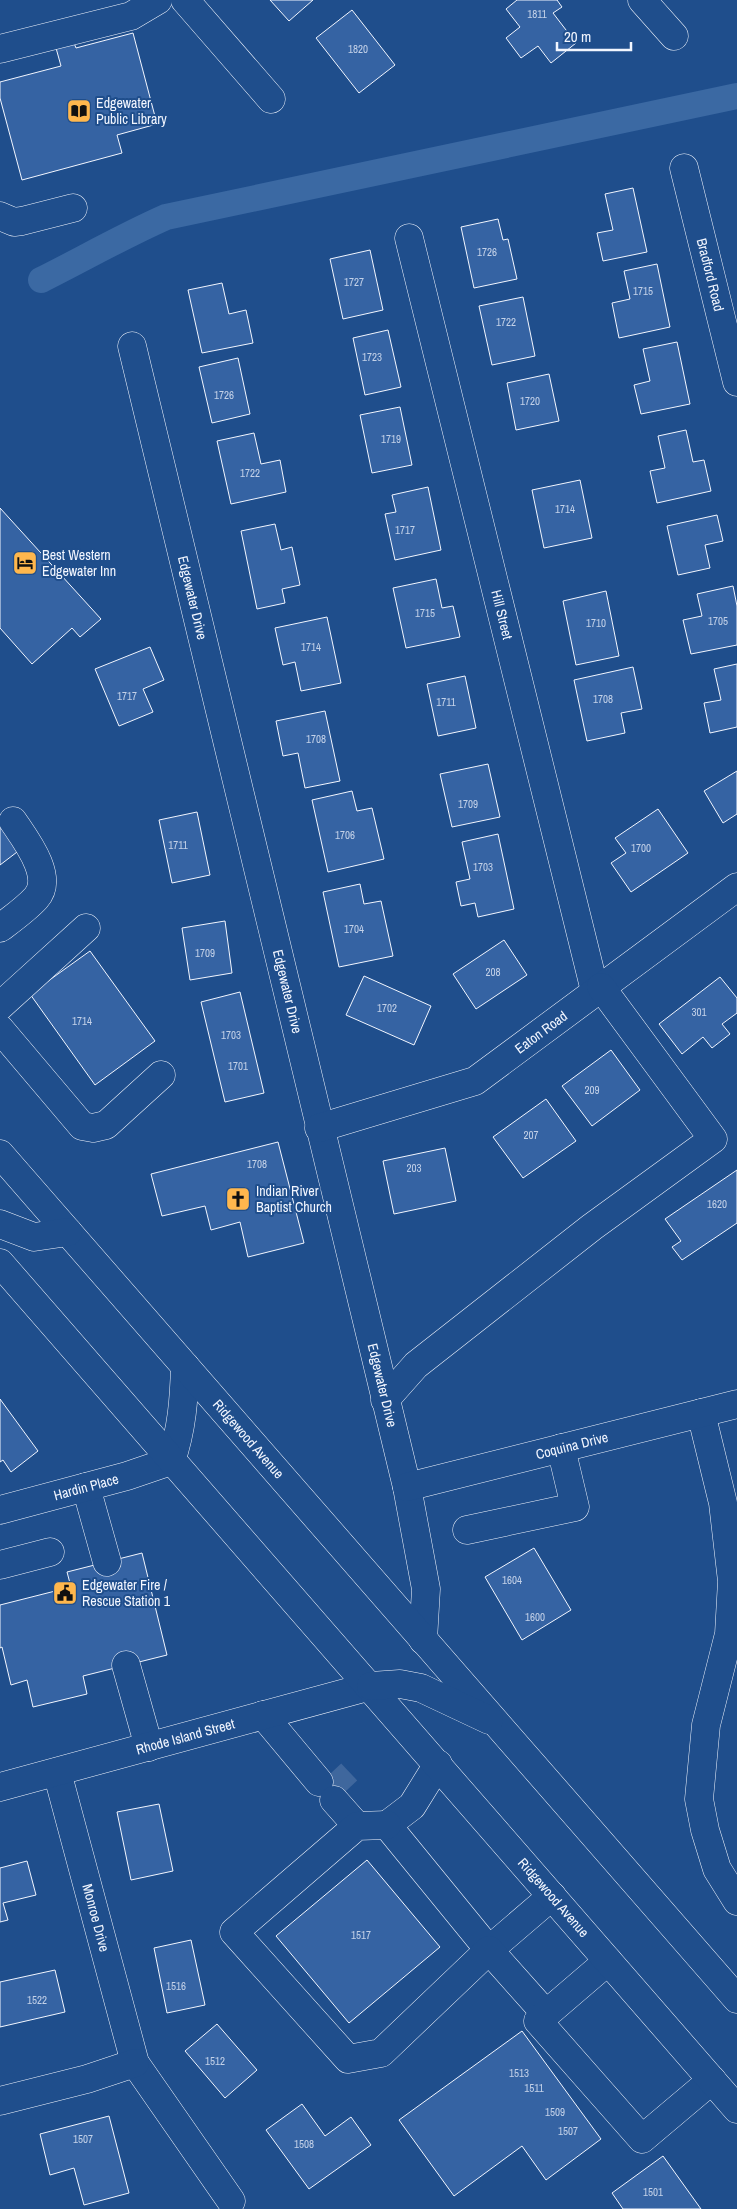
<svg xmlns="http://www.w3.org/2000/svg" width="737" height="2209" font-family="'Archivo Narrow',sans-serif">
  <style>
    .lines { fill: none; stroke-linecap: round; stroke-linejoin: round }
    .canal { stroke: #3b69a3; stroke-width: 26 }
    .building { fill: #3563a3; stroke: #f2f6ff }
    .minor-tunnel { stroke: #3f679d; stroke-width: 28; stroke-dasharray: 28 14; stroke-linecap: butt }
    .minor-casing { stroke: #f2f6ff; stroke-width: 29 }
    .major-casing { stroke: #f2f6ff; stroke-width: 29 }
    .minor { stroke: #1f4e8c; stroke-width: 28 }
    .major { stroke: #1f4e8c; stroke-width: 28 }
    .labels { text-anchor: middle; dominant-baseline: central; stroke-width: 4; stroke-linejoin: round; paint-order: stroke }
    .number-label { font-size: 11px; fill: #c3d1e8 }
    .poi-label { font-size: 14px; fill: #f2f6ff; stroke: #1f4e8c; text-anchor: start }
    .street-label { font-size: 14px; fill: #f2f6ff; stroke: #1f4e8c }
  </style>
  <rect width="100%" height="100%" fill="#1f4e8c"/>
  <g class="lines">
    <path class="canal" d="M 41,280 C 83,259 123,236 166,217 L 737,96"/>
  </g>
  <path class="building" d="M 270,0 L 313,0 L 289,21 Z
    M 517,0 L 557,0 L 562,7 L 553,13 L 576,43 L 551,63 L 538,46 L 521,58 L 506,38 L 520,27 L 506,9 Z
    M 352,10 L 395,65 L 359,93 L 316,38 Z
    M 133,33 L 157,124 L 117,135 L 122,153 L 22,180 L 0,98 L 0,82 L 61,66 L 56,48 L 74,43 L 76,48 Z
    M 633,188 L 647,252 L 603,261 L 597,233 L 613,230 L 605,194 Z
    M 498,219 L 503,240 L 508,239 L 517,279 L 474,288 L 461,227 Z
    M 370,250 L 383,310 L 343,319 L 330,259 Z
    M 657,264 L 670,327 L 619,338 L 612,303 L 630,299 L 624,271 Z
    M 222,283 L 229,314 L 246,310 L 253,343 L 202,353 L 188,290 Z
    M 523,297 L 535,356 L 492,365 L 479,306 Z
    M 388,330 L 401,387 L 365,395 L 353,338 Z
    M 677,342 L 690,404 L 641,414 L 634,385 L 650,381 L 643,349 Z
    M 238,358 L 250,414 L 212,423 L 199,367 Z
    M 549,374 L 559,421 L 516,430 L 507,383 Z
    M 400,407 L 412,465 L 372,473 L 360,415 Z
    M 686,430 L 693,462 L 704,460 L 711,491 L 657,503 L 650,471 L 665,468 L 658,436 Z
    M 254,433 L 261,464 L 280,460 L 286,492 L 231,504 L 217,441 Z
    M 580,480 L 592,538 L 544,548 L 532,490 Z
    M 428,487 L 441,550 L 395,560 L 385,514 L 396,512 L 392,495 Z
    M 0,508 L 101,619 L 80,637 L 72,628 L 32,664 L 0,628 Z
    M 717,515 L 723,541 L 705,545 L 710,568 L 678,575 L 667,526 Z
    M 275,524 L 281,550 L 292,547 L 300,585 L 282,589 L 285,603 L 257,609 L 241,531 Z
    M 436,579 L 442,608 L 453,606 L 460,637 L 406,648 L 393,588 Z
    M 733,586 L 737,606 L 737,645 L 691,654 L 683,620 L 702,616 L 697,594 Z
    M 606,591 L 619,656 L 576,665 L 563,601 Z
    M 327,617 L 341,683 L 301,691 L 295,662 L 283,665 L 275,628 Z
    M 150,647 L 164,680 L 143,689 L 153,712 L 119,726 L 95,669 Z
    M 737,664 L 737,727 L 710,733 L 704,703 L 721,700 L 714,669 Z
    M 633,667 L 642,709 L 621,713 L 625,733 L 587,741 L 574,680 Z
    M 465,676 L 476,728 L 438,736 L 427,684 Z
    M 325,711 L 340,781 L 305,788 L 298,753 L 283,756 L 276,721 Z
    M 488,764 L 500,817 L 452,827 L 440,774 Z
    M 737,771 L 737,814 L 723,823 L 704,791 Z
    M 352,791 L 357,811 L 372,808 L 384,859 L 328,872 L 312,800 Z
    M 658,809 L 688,853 L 631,892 L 611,863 L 626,853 L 615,838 Z
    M 197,812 L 210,875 L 172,883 L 159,820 Z
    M 0,822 L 21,849 L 0,865 Z
    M 498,834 L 514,909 L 478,917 L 475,903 L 461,906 L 456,882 L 470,879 L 462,842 Z
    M 360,884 L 364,904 L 381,901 L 393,956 L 339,967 L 323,892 Z
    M 225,921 L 232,973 L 190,980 L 182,928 Z
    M 504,940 L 527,975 L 476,1009 L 453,974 Z
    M 90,951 L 155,1041 L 95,1085 L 30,994 Z
    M 364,976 L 431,1006 L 414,1045 L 346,1015 Z
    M 720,977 L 737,998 L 737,1013 L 722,1024 L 730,1034 L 712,1048 L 703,1037 L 682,1054 L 659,1024 Z
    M 240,992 L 264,1093 L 225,1102 L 201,1002 Z
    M 611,1050 L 640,1090 L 592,1126 L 562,1086 Z
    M 546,1099 L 576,1141 L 523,1178 L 493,1137 Z
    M 278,1142 L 304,1243 L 248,1257 L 240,1222 L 211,1230 L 205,1206 L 162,1216 L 151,1174 Z
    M 445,1148 L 456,1201 L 394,1214 L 383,1161 Z
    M 737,1170 L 737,1223 L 682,1260 L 672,1247 L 681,1241 L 665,1219 Z
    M 0,1399 L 38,1451 L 11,1472 L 3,1460 L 0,1462 Z
    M 534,1548 L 571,1610 L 522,1640 L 485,1577 Z
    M 142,1553 L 167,1655 L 83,1676 L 87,1694 L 33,1707 L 27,1680 L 11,1685 L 2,1647 L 0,1648 L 0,1605 L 71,1587 L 67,1572 Z
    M 159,1804 L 173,1871 L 131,1880 L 117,1812 Z
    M 367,1860 L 440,1947 L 349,2023 L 276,1936 Z
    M 27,1861 L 36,1895 L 3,1903 L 8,1920 L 0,1922 L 0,1868 Z
    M 191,1940 L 205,2005 L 167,2013 L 154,1948 Z
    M 55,1970 L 65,2012 L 0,2027 L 0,1982 Z
    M 217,2024 L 257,2070 L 225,2098 L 185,2051 Z
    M 522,2031 L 601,2139 L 546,2180 L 522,2146 L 454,2196 L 399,2120 Z
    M 302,2104 L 325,2136 L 351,2117 L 371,2145 L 309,2189 L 266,2130 Z
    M 109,2116 L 129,2193 L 84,2205 L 74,2168 L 50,2175 L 40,2134 Z
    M 663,2156 L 701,2209 L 623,2209 L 612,2193 Z"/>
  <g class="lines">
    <path class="minor-tunnel" d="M 331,1773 L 347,1790"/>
    <defs>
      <g id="minor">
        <path d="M 185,0 L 271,99"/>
        <path d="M 642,0 L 674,36"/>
        <path d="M 0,49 L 131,16 L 158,0"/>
        <path id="s1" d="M 684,168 L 737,382"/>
        <path d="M 0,216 L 14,222 L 22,221 L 73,208"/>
        <path id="s2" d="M 409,238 L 595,991"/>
        <path id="s3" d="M 132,346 L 407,1487 L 426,1589 L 423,1640"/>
        <path d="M 0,928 C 12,919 26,909 36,898 C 55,877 25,839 13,821"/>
        <path d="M 0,1006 L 86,928"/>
        <path d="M 0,1029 L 82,1126 L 93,1128 L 106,1125 L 161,1075"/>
        <path id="s4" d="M 319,1128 L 475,1081 L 737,887"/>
        <path d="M 385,1400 L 416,1365 L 592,1227 L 713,1139 L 601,987"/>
        <path d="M 701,1413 L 723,1503 L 732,1581 L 729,1634 L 706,1725 L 699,1799 L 705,1830 L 717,1869 L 737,1901"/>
        <path d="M 86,1487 L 107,1562"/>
        <path id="s5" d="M 407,1487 L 737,1404"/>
        <path id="s6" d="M 0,1510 L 127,1476 L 171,1461 C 182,1429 184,1399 185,1366"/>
        <path d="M 467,1530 L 575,1507 L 561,1448"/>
        <path d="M 0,1565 L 50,1552"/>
        <path d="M 126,1665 L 149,1747"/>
        <path d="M 263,1715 L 319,1782"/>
        <path d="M 438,1764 L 412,1806 L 387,1825 L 489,1950 L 552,1896"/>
        <path id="s7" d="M 57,1772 L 135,2063 L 231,2201"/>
        <path id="s8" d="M 0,1787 L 371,1686"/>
        <path d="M 334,1800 L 357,1826"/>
        <path d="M 387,1825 L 357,1826 L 234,1932 L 348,2059 L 381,2053 L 489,1950 L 546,2014"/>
        <path d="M 608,1961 L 538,2021 L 642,2139 L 712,2080"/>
        <path d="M 0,2101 L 87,2079 L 135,2063"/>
      </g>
      <g id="major">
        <path id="s9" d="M 0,1154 L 737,1999"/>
        <path d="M 0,1224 L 34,1237 L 68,1232"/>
        <path id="s10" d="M 0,1263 C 245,1546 493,1826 737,2109"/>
        <path d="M 371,1686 L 400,1684 L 421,1688 L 489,1720"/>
      </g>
    </defs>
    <use href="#minor" class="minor-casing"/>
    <use href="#major" class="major-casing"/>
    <use href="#minor" class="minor"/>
    <use href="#major" class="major"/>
  </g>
  <defs>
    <symbol id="library-square" viewBox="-11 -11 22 22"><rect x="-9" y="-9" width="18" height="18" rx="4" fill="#ffb74d" stroke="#1f4e8c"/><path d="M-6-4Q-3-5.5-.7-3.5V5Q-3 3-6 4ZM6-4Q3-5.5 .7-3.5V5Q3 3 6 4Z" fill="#111"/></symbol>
    <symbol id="hotel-square" viewBox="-11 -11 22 22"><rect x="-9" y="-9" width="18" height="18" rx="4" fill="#ffb74d" stroke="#1f4e8c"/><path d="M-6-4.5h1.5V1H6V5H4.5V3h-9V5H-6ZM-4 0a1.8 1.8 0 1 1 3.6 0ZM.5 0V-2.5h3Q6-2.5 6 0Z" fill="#111"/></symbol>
    <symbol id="church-square" viewBox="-11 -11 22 22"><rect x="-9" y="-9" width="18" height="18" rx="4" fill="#ffb74d" stroke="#1f4e8c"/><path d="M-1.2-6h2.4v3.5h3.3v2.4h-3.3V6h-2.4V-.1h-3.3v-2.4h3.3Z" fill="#111"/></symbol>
    <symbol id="civic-square" viewBox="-11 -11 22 22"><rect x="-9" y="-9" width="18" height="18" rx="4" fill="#ffb74d" stroke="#1f4e8c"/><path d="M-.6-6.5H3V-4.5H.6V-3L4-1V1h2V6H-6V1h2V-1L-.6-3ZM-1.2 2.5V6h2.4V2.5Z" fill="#111"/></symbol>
  </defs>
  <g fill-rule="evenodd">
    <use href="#library-square" x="65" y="97" width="28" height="28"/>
    <use href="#hotel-square" x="11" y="549" width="28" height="28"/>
    <use href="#church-square" x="224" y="1185" width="28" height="28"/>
    <use href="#civic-square" x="51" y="1579" width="28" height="28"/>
  </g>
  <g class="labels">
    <g class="number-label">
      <text x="537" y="14">1811</text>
      <text x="358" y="49">1820</text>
      <text x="487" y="252">1726</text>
      <text x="354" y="282">1727</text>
      <text x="643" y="291">1715</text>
      <text x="506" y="322">1722</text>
      <text x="372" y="357">1723</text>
      <text x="224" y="395">1726</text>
      <text x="530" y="401">1720</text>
      <text x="391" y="439">1719</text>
      <text x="250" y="473">1722</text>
      <text x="565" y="509">1714</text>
      <text x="405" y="530">1717</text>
      <text x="425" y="613">1715</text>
      <text x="718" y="621">1705</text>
      <text x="596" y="623">1710</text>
      <text x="311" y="647">1714</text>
      <text x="127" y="696">1717</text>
      <text x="603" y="699">1708</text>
      <text x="446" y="702">1711</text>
      <text x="316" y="739">1708</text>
      <text x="468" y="804">1709</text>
      <text x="345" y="835">1706</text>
      <text x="178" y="845">1711</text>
      <text x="641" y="848">1700</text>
      <text x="483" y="867">1703</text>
      <text x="354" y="929">1704</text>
      <text x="205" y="953">1709</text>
      <text x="493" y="972">208</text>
      <text x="387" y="1008">1702</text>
      <text x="699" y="1012">301</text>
      <text x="82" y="1021">1714</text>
      <text x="231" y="1035">1703</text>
      <text x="238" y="1066">1701</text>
      <text x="592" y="1090">209</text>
      <text x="531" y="1135">207</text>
      <text x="257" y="1164">1708</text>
      <text x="414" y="1168">203</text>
      <text x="717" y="1204">1620</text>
      <text x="512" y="1580">1604</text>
      <text x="535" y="1617">1600</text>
      <text x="361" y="1935">1517</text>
      <text x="176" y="1986">1516</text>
      <text x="37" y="2000">1522</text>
      <text x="215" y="2061">1512</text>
      <text x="519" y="2073">1513</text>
      <text x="534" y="2088">1511</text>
      <text x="555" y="2112">1509</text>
      <text x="568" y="2131">1507</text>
      <text x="83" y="2139">1507</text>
      <text x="304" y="2144">1508</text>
      <text x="653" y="2192">1501</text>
    </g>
    <g class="poi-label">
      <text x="96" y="103">Edgewater<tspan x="96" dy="16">Public Library</tspan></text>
      <text x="42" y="555">Best Western<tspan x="42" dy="16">Edgewater Inn</tspan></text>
      <text x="256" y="1191">Indian River<tspan x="256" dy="16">Baptist Church</tspan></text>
      <text x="82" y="1585">Edgewater Fire /<tspan x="82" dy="16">Rescue Station 1</tspan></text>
    </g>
    <g class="street-label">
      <text stroke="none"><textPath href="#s1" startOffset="110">Bradford Road</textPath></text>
      <text stroke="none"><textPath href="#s3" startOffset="259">Edgewater Drive</textPath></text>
      <text stroke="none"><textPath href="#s2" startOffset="388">Hill Street</textPath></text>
      <text stroke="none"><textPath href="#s3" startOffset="664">Edgewater Drive</textPath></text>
      <text stroke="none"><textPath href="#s4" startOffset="245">Eaton Road</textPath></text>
      <text stroke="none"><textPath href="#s3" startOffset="1069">Edgewater Drive</textPath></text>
      <text stroke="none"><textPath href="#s9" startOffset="378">Ridgewood Avenue</textPath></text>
      <text stroke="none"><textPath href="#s5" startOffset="170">Coquina Drive</textPath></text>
      <text stroke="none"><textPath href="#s6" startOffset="89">Hardin Place</textPath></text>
      <text stroke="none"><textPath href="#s8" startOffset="192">Rhode Island Street</textPath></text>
      <text stroke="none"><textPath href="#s10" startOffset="842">Ridgewood Avenue</textPath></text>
      <text stroke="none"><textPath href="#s7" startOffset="151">Monroe Drive</textPath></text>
    </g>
  </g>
  <path d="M557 42v8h74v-8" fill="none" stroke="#f2f6ff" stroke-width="2.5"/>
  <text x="564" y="42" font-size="15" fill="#f2f6ff" stroke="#1f4e8c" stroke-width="4" paint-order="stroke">20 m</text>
</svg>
